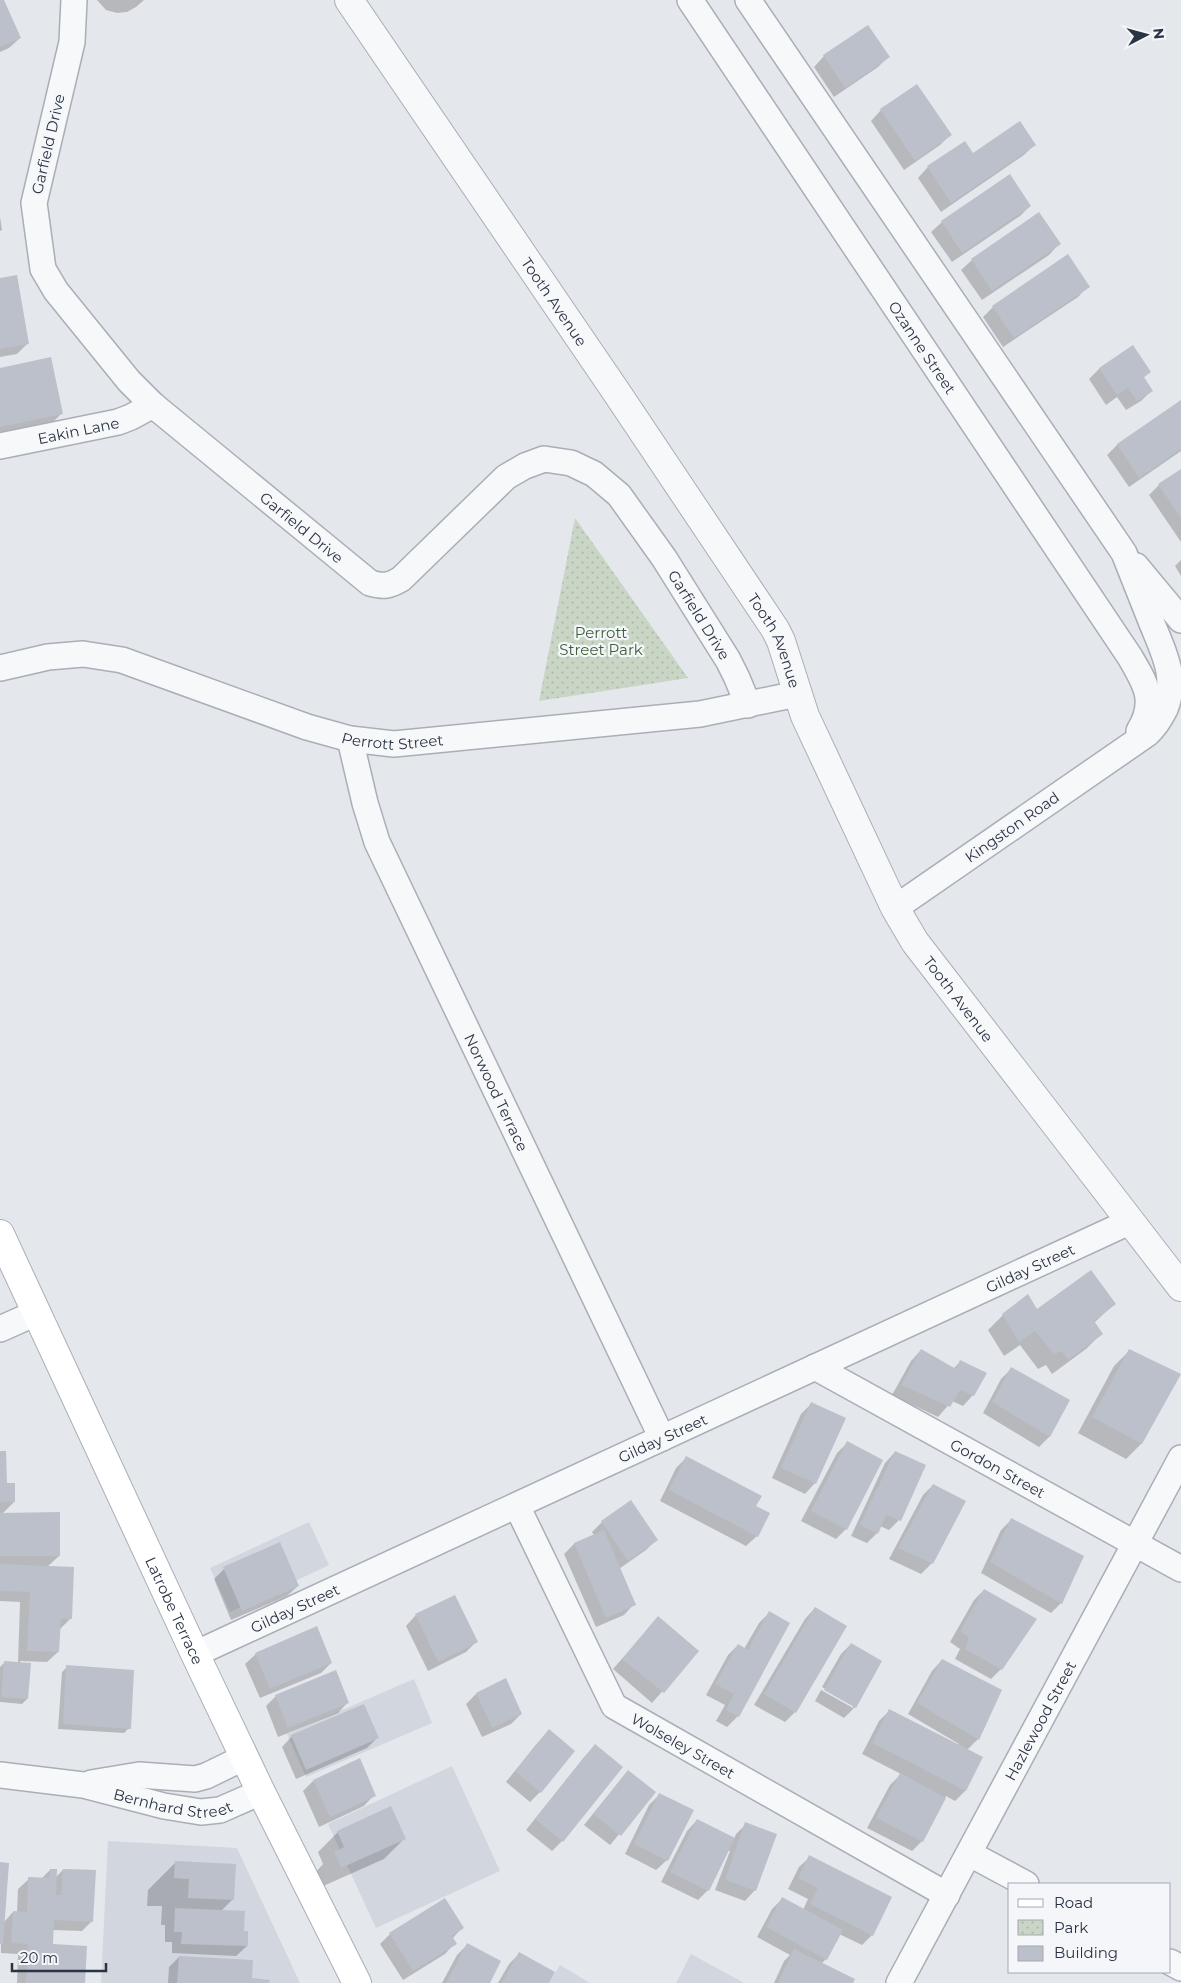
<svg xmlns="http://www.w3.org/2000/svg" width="1181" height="1983" font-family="Montserrat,sans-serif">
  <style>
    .built { fill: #d2d6de }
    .park { fill: url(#park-dots) }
    .shadow { fill: #0003 }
    .building { fill: #bbc0ca }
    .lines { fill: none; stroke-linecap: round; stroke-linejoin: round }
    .minor-casing { stroke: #a9aeb7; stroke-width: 28 }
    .tertiary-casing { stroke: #a9aeb7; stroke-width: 30 }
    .secondary-casing { stroke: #a9aeb7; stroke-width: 30 }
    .minor { stroke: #f7f8fa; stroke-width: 25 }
    .tertiary { stroke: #f7f8fa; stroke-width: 28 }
    .secondary { stroke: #fff; stroke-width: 28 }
    .labels { text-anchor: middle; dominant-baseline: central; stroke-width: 4.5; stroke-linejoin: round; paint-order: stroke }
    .street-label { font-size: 15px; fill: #2b3445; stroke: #f4f6f9 }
    .park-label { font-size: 15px; fill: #3f6138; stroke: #f4f6f9 }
  </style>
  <defs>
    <pattern id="park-dots" width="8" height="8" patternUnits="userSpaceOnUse" patternTransform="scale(1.25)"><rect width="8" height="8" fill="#c9d6c5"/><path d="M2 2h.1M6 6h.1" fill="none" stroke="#adb8ab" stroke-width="1.8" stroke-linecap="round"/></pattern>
  </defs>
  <rect width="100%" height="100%" fill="#e4e7ec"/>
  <path class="built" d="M 309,1522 L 329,1565 L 230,1612 L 210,1568 Z
    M 414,1679 L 432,1723 L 306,1777 L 287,1734 Z
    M 452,1766 L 500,1871 L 376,1928 L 328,1824 Z
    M 108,1841 L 237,1848 L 300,1983 L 101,1983 Z
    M 691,1954 L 744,1983 L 676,1983 Z
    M 560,1965 L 590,1983 L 549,1983 Z"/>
  <path class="park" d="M 575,518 L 688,678 L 539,701 Z"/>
  <path class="shadow" d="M 0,0 L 3,0 L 20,38 L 9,48 L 0,52 Z
    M 97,0 L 144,0 L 136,7 L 127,12 L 117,13 L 106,10 Z
    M 824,56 L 888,57 L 878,67 L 834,97 L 814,67 Z
    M 881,110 L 950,135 L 940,145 L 904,170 L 871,121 Z
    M 1034,145 L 1024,155 L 941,212 L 918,178 L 928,167 L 972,154 Z
    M 1010,176 L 1030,206 L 1020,216 L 952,262 L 931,232 L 942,222 Z
    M 0,217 L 2,230 L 0,231 Z
    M 1059,244 L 1049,255 L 982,300 L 961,270 L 972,260 Z
    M 0,279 L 27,344 L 17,354 L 0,357 Z
    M 1088,286 L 1078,297 L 1003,347 L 983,317 L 993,307 Z
    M 1132,347 L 1150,372 L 1143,378 L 1151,391 L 1141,401 L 1126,410 L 1117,397 L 1106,405 L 1089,379 L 1099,369 Z
    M 0,369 L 61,414 L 51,424 L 0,435 Z
    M 1181,402 L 1181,451 L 1129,487 L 1107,455 L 1117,445 Z
    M 1181,470 L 1181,542 L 1149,495 L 1159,485 Z
    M 1181,560 L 1181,576 L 1175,566 Z
    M 1114,1304 L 1094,1323 L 1101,1334 L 1086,1349 L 1052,1374 L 1046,1365 L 1038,1369 L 1020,1345 L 1004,1356 L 988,1330 L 1003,1315 Z
    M 921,1350 L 953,1369 L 961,1361 L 973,1395 L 963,1406 L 952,1401 L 938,1417 L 892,1395 L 911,1361 Z
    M 1129,1351 L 1180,1375 L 1141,1444 L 1126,1459 L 1078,1433 L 1114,1366 Z
    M 1011,1369 L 1069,1400 L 1049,1437 L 1039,1447 L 983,1413 L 1001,1379 Z
    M 812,1403 L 815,1483 L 805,1494 L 772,1478 L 801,1414 Z
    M 847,1443 L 846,1529 L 836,1539 L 801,1521 L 837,1453 Z
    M 0,1452 L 5,1484 L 14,1502 L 2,1514 L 59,1556 L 47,1567 L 70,1619 L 60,1629 L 58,1652 L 47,1662 L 20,1661 L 27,1699 L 22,1704 L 0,1702 L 0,1667 L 5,1662 L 18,1663 L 20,1602 L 0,1601 Z
    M 895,1452 L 899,1520 L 889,1530 L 880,1526 L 877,1533 L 867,1543 L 851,1536 L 885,1463 Z
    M 686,1458 L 754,1507 L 757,1536 L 746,1546 L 660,1501 L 676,1468 Z
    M 933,1485 L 932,1563 L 921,1574 L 889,1559 L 923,1495 Z
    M 1011,1520 L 1061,1603 L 1051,1613 L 981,1573 L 1001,1530 Z
    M 602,1522 L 656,1540 L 646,1550 L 619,1569 L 634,1604 L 624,1615 L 596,1627 L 564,1554 L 574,1544 L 594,1535 L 592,1532 Z
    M 224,1569 L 298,1586 L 287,1596 L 231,1620 L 214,1579 Z
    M 984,1590 L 1001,1669 L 991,1679 L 955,1659 L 960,1649 L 950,1642 L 974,1600 Z
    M 815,1608 L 795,1712 L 785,1722 L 754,1705 L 805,1619 Z
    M 769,1613 L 788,1623 L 738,1716 L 727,1727 L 716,1721 L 725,1705 L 706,1695 L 728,1655 L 738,1645 L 744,1649 L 759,1623 Z
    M 416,1615 L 476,1642 L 466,1652 L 428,1671 L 406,1626 Z
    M 658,1618 L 698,1651 L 652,1703 L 613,1669 Z
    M 851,1644 L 881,1661 L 855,1707 L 844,1718 L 815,1701 L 821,1690 L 853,1708 L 853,1705 L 822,1687 L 841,1654 Z
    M 256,1654 L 331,1663 L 321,1673 L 260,1698 L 245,1664 Z
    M 942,1660 L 978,1739 L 967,1750 L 982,1758 L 965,1791 L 955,1801 L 946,1796 L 922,1841 L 912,1851 L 867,1828 L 890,1785 L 901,1774 L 862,1754 L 879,1721 L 889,1711 L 958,1746 L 959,1744 L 908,1714 L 932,1671 Z
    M 67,1667 L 129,1728 L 124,1733 L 58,1729 L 62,1672 Z
    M 476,1694 L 521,1714 L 511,1724 L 482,1737 L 466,1704 Z
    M 276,1696 L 348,1702 L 338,1713 L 278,1737 L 266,1706 Z
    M 292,1736 L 377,1738 L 367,1748 L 296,1779 L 282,1747 Z
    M 539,1741 L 540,1792 L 530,1802 L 506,1782 Z
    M 595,1746 L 562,1841 L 552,1851 L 526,1830 L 585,1756 Z
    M 628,1771 L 654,1793 L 610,1845 L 584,1825 Z
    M 313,1781 L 374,1795 L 364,1806 L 319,1827 L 303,1791 Z
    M 660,1794 L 667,1860 L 656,1870 L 625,1854 L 649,1805 Z
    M 697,1820 L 734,1839 L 736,1834 L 746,1824 L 755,1890 L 745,1901 L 715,1890 L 730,1851 L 728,1850 L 708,1890 L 698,1900 L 661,1882 L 687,1831 Z
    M 338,1832 L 404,1839 L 384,1859 L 321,1887 L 315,1873 L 323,1864 L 318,1852 Z
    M 810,1857 L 872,1935 L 862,1945 L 839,1934 L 826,1959 L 821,1964 L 852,1983 L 774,1983 L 784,1961 L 790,1955 L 757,1937 L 772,1909 L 782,1899 L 803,1910 L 808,1899 L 788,1889 L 799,1867 Z
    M 176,1862 L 233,1899 L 221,1911 L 243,1932 L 247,1946 L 236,1956 L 172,1953 L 172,1942 L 165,1942 L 165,1925 L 161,1925 L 162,1906 L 147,1906 L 148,1890 Z
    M 0,1863 L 4,1922 L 13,1912 L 17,1913 L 18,1889 L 29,1879 L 41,1879 L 50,1870 L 55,1878 L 63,1870 L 92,1921 L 82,1931 L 52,1930 L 52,1945 L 84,1983 L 17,1983 L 18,1954 L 1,1953 Z
    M 462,1928 L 452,1939 L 455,1943 L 445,1954 L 403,1980 L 380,1944 L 390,1934 Z
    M 467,1945 L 489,1983 L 442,1983 L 457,1955 Z
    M 519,1954 L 547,1983 L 498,1983 L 509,1964 Z
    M 179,1957 L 251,1979 L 268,1983 L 168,1983 L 169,1967 Z"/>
  <path class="building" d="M 0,0 L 4,0 L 21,38 L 0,47 Z
    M 868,25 L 890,57 L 845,88 L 823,55 Z
    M 917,84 L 952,135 L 915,161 L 880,109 Z
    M 1020,121 L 1036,145 L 951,203 L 927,166 L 965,141 L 973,153 Z
    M 1010,174 L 1031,206 L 962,253 L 941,221 Z
    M 1039,212 L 1061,244 L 992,291 L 971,259 Z
    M 1068,254 L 1090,287 L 1014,338 L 992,306 Z
    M 17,275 L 29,344 L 0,349 L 0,278 Z
    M 1133,345 L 1151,372 L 1144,377 L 1153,391 L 1137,401 L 1128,388 L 1117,395 L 1099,368 Z
    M 51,357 L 63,414 L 0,427 L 0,368 Z
    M 1181,400 L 1181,449 L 1139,478 L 1117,444 Z
    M 1181,469 L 1181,518 L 1158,484 Z
    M 1091,1270 L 1116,1304 L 1094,1321 L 1103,1334 L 1068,1360 L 1062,1351 L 1054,1354 L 1035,1331 L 1019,1342 L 1002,1314 L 1028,1294 L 1037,1309 Z
    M 921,1349 L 956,1369 L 960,1360 L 987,1373 L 974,1396 L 960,1390 L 950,1407 L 901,1385 Z
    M 1129,1349 L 1181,1374 L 1142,1444 L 1092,1417 Z
    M 1011,1367 L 1070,1400 L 1050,1437 L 992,1402 Z
    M 811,1402 L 846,1418 L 816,1484 L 781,1468 Z
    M 847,1441 L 883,1460 L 847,1530 L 811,1511 Z
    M 0,1451 L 6,1451 L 7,1483 L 15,1483 L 15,1502 L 0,1502 Z
    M 895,1451 L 926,1465 L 901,1521 L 886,1515 L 878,1534 L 860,1525 Z
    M 686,1456 L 762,1496 L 756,1506 L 770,1513 L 758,1537 L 669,1490 Z
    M 933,1484 L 966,1501 L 933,1564 L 898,1548 Z
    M 631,1500 L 658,1540 L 628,1561 L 601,1521 Z
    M 60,1512 L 60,1556 L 0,1556 L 0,1513 Z
    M 1011,1518 L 1084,1556 L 1062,1604 L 990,1562 Z
    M 604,1530 L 636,1605 L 606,1618 L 574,1543 Z
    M 280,1542 L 299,1586 L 242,1611 L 223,1567 Z
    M 0,1564 L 74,1567 L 72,1619 L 61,1619 L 59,1652 L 27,1651 L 30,1592 L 0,1591 Z
    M 984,1589 L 1037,1619 L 1002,1670 L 965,1649 L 969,1638 L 960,1631 Z
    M 455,1595 L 478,1642 L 438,1662 L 415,1614 Z
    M 815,1607 L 847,1626 L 796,1713 L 764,1694 Z
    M 769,1611 L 790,1623 L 739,1717 L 726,1710 L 734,1694 L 715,1684 L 738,1644 L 748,1650 Z
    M 658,1616 L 699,1651 L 664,1693 L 622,1659 Z
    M 317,1626 L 332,1663 L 270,1689 L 255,1653 Z
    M 851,1643 L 882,1661 L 856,1708 L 824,1690 Z
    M 942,1659 L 1002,1690 L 979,1740 L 917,1703 Z
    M 4,1661 L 31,1663 L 28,1699 L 1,1697 Z
    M 66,1665 L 134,1670 L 131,1729 L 63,1724 Z
    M 336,1670 L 349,1703 L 288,1728 L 275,1695 Z
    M 506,1678 L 522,1714 L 492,1728 L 476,1693 Z
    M 364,1704 L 379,1738 L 306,1770 L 291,1735 Z
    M 889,1709 L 983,1757 L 966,1791 L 872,1743 Z
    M 549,1729 L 575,1751 L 541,1793 L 515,1771 Z
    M 595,1744 L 623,1767 L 563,1842 L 535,1819 Z
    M 360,1758 L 376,1796 L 330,1817 L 313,1780 Z
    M 628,1770 L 656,1792 L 621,1836 L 593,1814 Z
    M 900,1773 L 946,1798 L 923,1842 L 876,1818 Z
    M 659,1793 L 694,1810 L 668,1861 L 634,1844 Z
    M 391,1806 L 406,1839 L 341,1868 L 334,1852 L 344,1847 L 337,1831 Z
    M 697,1819 L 735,1838 L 709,1891 L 670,1872 Z
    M 745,1822 L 777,1834 L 756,1891 L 725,1880 Z
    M 809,1855 L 892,1897 L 873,1936 L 810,1904 L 818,1888 L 798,1878 Z
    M 175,1861 L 236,1864 L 234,1900 L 188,1898 L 189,1879 L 174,1878 Z
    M 0,1862 L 9,1863 L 3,1944 L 0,1944 Z
    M 50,1869 L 57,1869 L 56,1895 L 61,1895 L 63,1869 L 96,1870 L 93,1922 L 54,1920 L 53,1944 L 87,1946 L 85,1983 L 26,1983 L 28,1944 L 11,1943 L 13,1911 L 27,1912 L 28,1877 L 49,1878 Z
    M 782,1897 L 843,1930 L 827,1960 L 766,1927 Z
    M 445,1898 L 464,1928 L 452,1936 L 457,1944 L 413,1971 L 389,1933 Z
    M 175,1908 L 245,1911 L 244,1931 L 248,1931 L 248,1946 L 181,1944 L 182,1932 L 174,1932 Z
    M 467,1943 L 501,1961 L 490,1983 L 446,1983 Z
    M 794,1949 L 855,1979 L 853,1983 L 778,1983 Z
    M 519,1952 L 555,1972 L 549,1983 L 502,1983 Z
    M 179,1956 L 253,1960 L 252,1978 L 270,1980 L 269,1983 L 177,1983 Z"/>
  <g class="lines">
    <defs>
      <g id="minor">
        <path id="s1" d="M 74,0 L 72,42 L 34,203 L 43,269 L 56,291 L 129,381 L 153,405 L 370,583 C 384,587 389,586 401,579 L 506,477 L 525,466 L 544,459 L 571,463 L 594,474 L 619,495 L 664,558 L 728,660 L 737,678 L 748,705"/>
        <path id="s2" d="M 690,0 L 1130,657 C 1146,684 1157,702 1139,731"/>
        <path d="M 748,0 L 1124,553 C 1133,576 1142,598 1151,621 C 1163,651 1178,677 1165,709 C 1160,719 1155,727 1147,734 L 895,908"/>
        <path id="s3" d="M 0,446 L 118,422 L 131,417 L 153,405"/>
        <path d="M 1136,566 L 1181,620"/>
        <path id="s4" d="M 0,668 L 48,657 L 83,654 L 122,660 L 307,727 L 350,739 L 394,744 L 700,714 L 797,694"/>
        <path id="s5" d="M 350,739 L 365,803 L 377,842 L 662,1438"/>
        <path d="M 0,1329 L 36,1313"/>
        <path id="s6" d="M 815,1367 L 1181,1569"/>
        <path id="s7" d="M 517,1506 L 614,1706 L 947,1895"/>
        <path id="s8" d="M 195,1654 L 1129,1222"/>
        <path id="s9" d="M 0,1775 L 83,1785 L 164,1806 L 201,1812 L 220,1810 L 261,1792"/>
        <path d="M 91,1783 L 139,1775 L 195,1779 L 206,1776 L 245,1757"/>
        <path d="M 970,1854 L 1026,1884"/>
        <path d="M 1170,1962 L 1181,1968"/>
        <path id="s10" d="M 899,1983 L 1181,1458"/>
      </g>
      <g id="tertiary">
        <path id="s11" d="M 349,0 L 615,390 L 775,629 L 781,641 L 805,716 L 895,908 L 915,942 L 1181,1287"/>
      </g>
      <g id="secondary">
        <path id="s12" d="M 0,1234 L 195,1654 L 261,1792 L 357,1983"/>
      </g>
    </defs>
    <use href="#minor" class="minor-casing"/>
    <use href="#tertiary" class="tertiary-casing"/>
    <use href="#secondary" class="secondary-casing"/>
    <use href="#minor" class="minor"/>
    <use href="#tertiary" class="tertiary"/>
    <use href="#secondary" class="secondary"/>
  </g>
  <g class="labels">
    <g class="street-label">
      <text transform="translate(48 144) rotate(-77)">Garfield Drive</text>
      <text stroke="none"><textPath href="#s11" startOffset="365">Tooth Avenue</textPath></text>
      <text stroke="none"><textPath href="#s2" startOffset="418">Ozanne Street</textPath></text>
      <text stroke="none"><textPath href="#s3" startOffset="80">Eakin Lane</textPath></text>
      <text stroke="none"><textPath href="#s1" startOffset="642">Garfield Drive</textPath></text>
      <text stroke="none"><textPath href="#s1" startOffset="1181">Garfield Drive</textPath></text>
      <text stroke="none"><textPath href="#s11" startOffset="770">Tooth Avenue</textPath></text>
      <text stroke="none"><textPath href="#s4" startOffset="408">Perrott Street</textPath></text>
      <text transform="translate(1012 827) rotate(-35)">Kingston Road</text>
      <text stroke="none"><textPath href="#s11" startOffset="1175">Tooth Avenue</textPath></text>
      <text stroke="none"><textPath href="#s5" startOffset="384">Norwood Terrace</textPath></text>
      <text stroke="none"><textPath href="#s8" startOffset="920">Gilday Street</textPath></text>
      <text stroke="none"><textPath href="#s8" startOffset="515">Gilday Street</textPath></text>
      <text stroke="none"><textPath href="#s6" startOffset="209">Gordon Street</textPath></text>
      <text stroke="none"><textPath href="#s8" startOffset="110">Gilday Street</textPath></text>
      <text stroke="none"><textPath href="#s12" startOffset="415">Latrobe Terrace</textPath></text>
      <text stroke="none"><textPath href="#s10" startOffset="298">Hazlewood Street</textPath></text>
      <text stroke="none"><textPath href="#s7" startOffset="302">Wolseley Street</textPath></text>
      <text stroke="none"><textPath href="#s9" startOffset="176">Bernhard Street</textPath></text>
    </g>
    <g class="park-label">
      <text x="601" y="632">Perrott<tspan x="601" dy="17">Street Park</tspan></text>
    </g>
  </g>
  <rect x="1008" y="1883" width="162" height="90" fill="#f4f6f9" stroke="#a4a8b1"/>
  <rect x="1018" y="1899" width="25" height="8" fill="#ffffff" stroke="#a4a8b1"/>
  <text x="1054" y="1908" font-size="15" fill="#2b3445">Road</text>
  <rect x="1018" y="1920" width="25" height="15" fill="url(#park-dots)" stroke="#a4a8b1"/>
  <text x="1054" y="1933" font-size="15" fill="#2b3445">Park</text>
  <rect x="1018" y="1946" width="25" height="15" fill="#bbc0ca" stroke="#a4a8b1"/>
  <text x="1054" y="1958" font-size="15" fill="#2b3445">Building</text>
  <g transform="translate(1146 35) rotate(84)" stroke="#f4f6f9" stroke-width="4" paint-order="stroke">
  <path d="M0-4L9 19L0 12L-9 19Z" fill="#2b3445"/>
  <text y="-8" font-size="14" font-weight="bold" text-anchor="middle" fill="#2b3445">N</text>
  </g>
  <path d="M12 1963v8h94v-8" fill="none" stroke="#2b3445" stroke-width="2.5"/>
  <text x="20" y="1963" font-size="15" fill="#2b3445" stroke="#f4f6f9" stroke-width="4" paint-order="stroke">20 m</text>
</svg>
